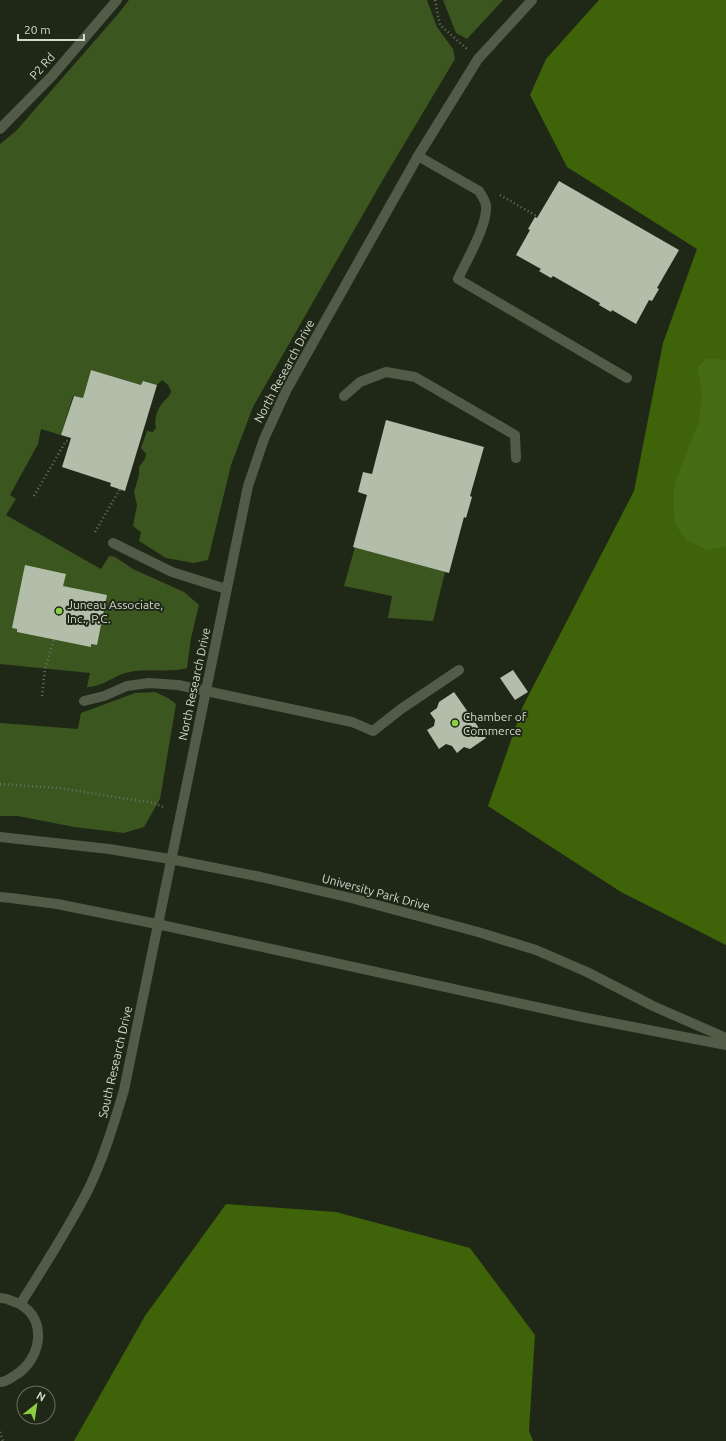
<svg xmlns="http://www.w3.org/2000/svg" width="726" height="1441" font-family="Ubuntu,sans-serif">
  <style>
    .green { fill: #3c561f }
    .forest { fill: #3e6308 }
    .water { fill: #456b14 }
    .building { fill: #b2bea9 }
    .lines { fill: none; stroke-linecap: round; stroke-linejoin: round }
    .path { stroke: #6c7366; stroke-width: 2.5; stroke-dasharray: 1 3; stroke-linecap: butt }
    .lane { stroke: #505b48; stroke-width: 10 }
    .street { stroke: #505b48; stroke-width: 10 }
    .secondary { stroke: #505b48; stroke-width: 10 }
    .poi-dot { fill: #8ece43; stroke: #1f2717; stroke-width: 1.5 }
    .labels { text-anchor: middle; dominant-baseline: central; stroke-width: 4; stroke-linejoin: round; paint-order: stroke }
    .street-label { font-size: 12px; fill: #d3d9cf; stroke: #1f2717 }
    .poi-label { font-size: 12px; fill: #d3d9cf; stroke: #1f2717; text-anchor: start }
  </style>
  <rect width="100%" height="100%" fill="#1f2717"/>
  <path class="green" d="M 129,0 L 427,0 L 437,27 L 453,49 L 455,59 L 381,183 L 253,407 L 231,465 L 208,560 L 194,563 L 166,558 L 139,541 L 141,532 L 133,526 L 137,505 L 134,492 L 139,475 L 139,467 L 145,459 L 146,454 L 141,448 L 147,431 L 153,432 L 156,428 C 154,418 157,409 164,401 C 168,397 170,396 171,391 L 168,385 L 162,380 L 157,385 L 143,381 L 141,385 L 91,370 L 83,398 L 73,396 L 61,435 L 41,429 L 38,444 L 10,495 L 16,499 L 6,515 L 101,569 L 109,556 L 115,557 L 133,569 L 184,592 L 199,605 L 191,638 L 187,668 C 166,674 144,666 122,674 C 110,679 100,687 87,687 L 90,673 L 0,664 L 0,144 L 16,131 L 119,13 Z
    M 443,0 L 503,0 L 467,39 L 456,33 Z
    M 355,547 L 445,572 L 433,621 L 388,618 L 392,596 L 344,586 Z
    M 155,692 L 168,698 L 176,704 L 160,799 L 144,827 L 124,833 L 74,827 L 18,816 L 0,816 L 0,723 L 78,729 L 81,713 L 135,693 Z"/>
  <path class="forest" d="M 599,0 L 726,0 L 726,945 L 621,892 L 488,806 L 523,706 L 634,491 L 663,343 L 697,249 L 567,167 L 530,95 L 546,59 Z
    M 226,1204 L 336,1212 L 470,1248 L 535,1335 L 529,1431 L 533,1441 L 74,1441 L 145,1316 Z"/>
  <path class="water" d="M 707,358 L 726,360 L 726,547 L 707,550 L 686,540 L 675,524 L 673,495 L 676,480 L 699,421 L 702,392 L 697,368 Z"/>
  <path class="building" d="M 559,181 L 679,250 L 657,288 L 659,289 L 652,301 L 649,300 L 636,324 L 612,310 L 611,312 L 599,305 L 600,303 L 553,276 L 551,278 L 539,271 L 541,269 L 516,255 L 530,230 L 528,229 L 535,217 L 537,218 Z
    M 91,370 L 141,385 L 143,381 L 157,385 L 125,491 L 110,486 L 111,483 L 62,467 L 71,438 L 61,435 L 74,396 L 83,398 Z
    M 386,420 L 484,447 L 470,496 L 472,497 L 466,518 L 464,517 L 449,573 L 353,547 L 367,495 L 358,492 L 363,472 L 372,474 Z
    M 25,565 L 66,574 L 63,586 L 107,595 L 97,645 L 91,644 L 91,647 L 17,632 L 17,629 L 12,628 Z
    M 513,670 L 528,692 L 515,700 L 500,678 Z
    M 454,692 L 486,738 L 470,749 L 464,747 L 457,753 L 452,746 L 446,744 L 439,749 L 427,730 L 434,726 L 435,720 L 430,713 L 437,708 L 439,702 Z"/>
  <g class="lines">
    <path class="path" d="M 435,0 L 440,25 L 467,49
      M 500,195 L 538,217
      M 34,496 L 66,441 L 70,441
      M 95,532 L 120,489
      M 42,696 L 45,669 L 54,639
      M 0,784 L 59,788 L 154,803 L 163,807
      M 0,1432 L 3,1441"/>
    <path class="lane" d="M 418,156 L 479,191 C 482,196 485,200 486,205 C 488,225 466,261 458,279 L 627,378
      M 344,396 L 360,382 L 386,372 L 415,377 L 515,435 L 516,458
      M 113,543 L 172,572 L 226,589
      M 84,701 L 104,696 L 127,686 L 149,683 L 178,685 L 352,722 L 373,731 L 401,709 L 459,670"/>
    <path class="street" d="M 0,129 L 52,76 L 117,0
      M 0,1298 C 4,1298 8,1299 12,1301 C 49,1312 44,1359 14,1376 C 9,1379 6,1382 0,1382
      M 21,1303 C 45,1265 69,1228 89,1188 C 104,1157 114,1123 124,1090 L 248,486 L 264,439 L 287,389 L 418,156 L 478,59 L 532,0"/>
    <path class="secondary" d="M 0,837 L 109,849 L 170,859 L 261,877 L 351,898 L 478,932 L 536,950 L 587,972 L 653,1006 L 726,1038
      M 0,897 L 11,898 L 57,904 L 157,924 L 582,1017 L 726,1045"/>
  </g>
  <g class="poi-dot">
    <circle cx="59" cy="611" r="4"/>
    <circle cx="455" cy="723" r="4"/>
  </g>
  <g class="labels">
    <g class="street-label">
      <text transform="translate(42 66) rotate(-48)">P2 Rd</text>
      <text transform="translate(284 371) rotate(-62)">North Research Drive</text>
      <text transform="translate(194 684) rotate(-78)">North Research Drive</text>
      <text transform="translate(376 892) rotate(15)">University Park Drive</text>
      <text transform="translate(115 1062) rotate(-77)">South Research Drive</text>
    </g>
    <g class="poi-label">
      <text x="67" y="604">Juneau Associate,<tspan x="67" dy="14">Inc., P.C.</tspan></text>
      <text x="463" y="716">Chamber of<tspan x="463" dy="14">Commerce</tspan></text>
    </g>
  </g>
  <g transform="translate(36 1405) rotate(30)"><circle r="19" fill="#1f2717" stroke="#676e61"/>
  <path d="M0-3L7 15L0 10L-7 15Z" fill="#8ece43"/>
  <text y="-6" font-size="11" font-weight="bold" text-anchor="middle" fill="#d3d9cf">N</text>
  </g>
  <path d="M18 34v6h66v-6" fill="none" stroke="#d3d9cf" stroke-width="2"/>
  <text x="24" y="34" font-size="12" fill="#d3d9cf" stroke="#1f2717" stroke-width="3" paint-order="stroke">20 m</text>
</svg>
